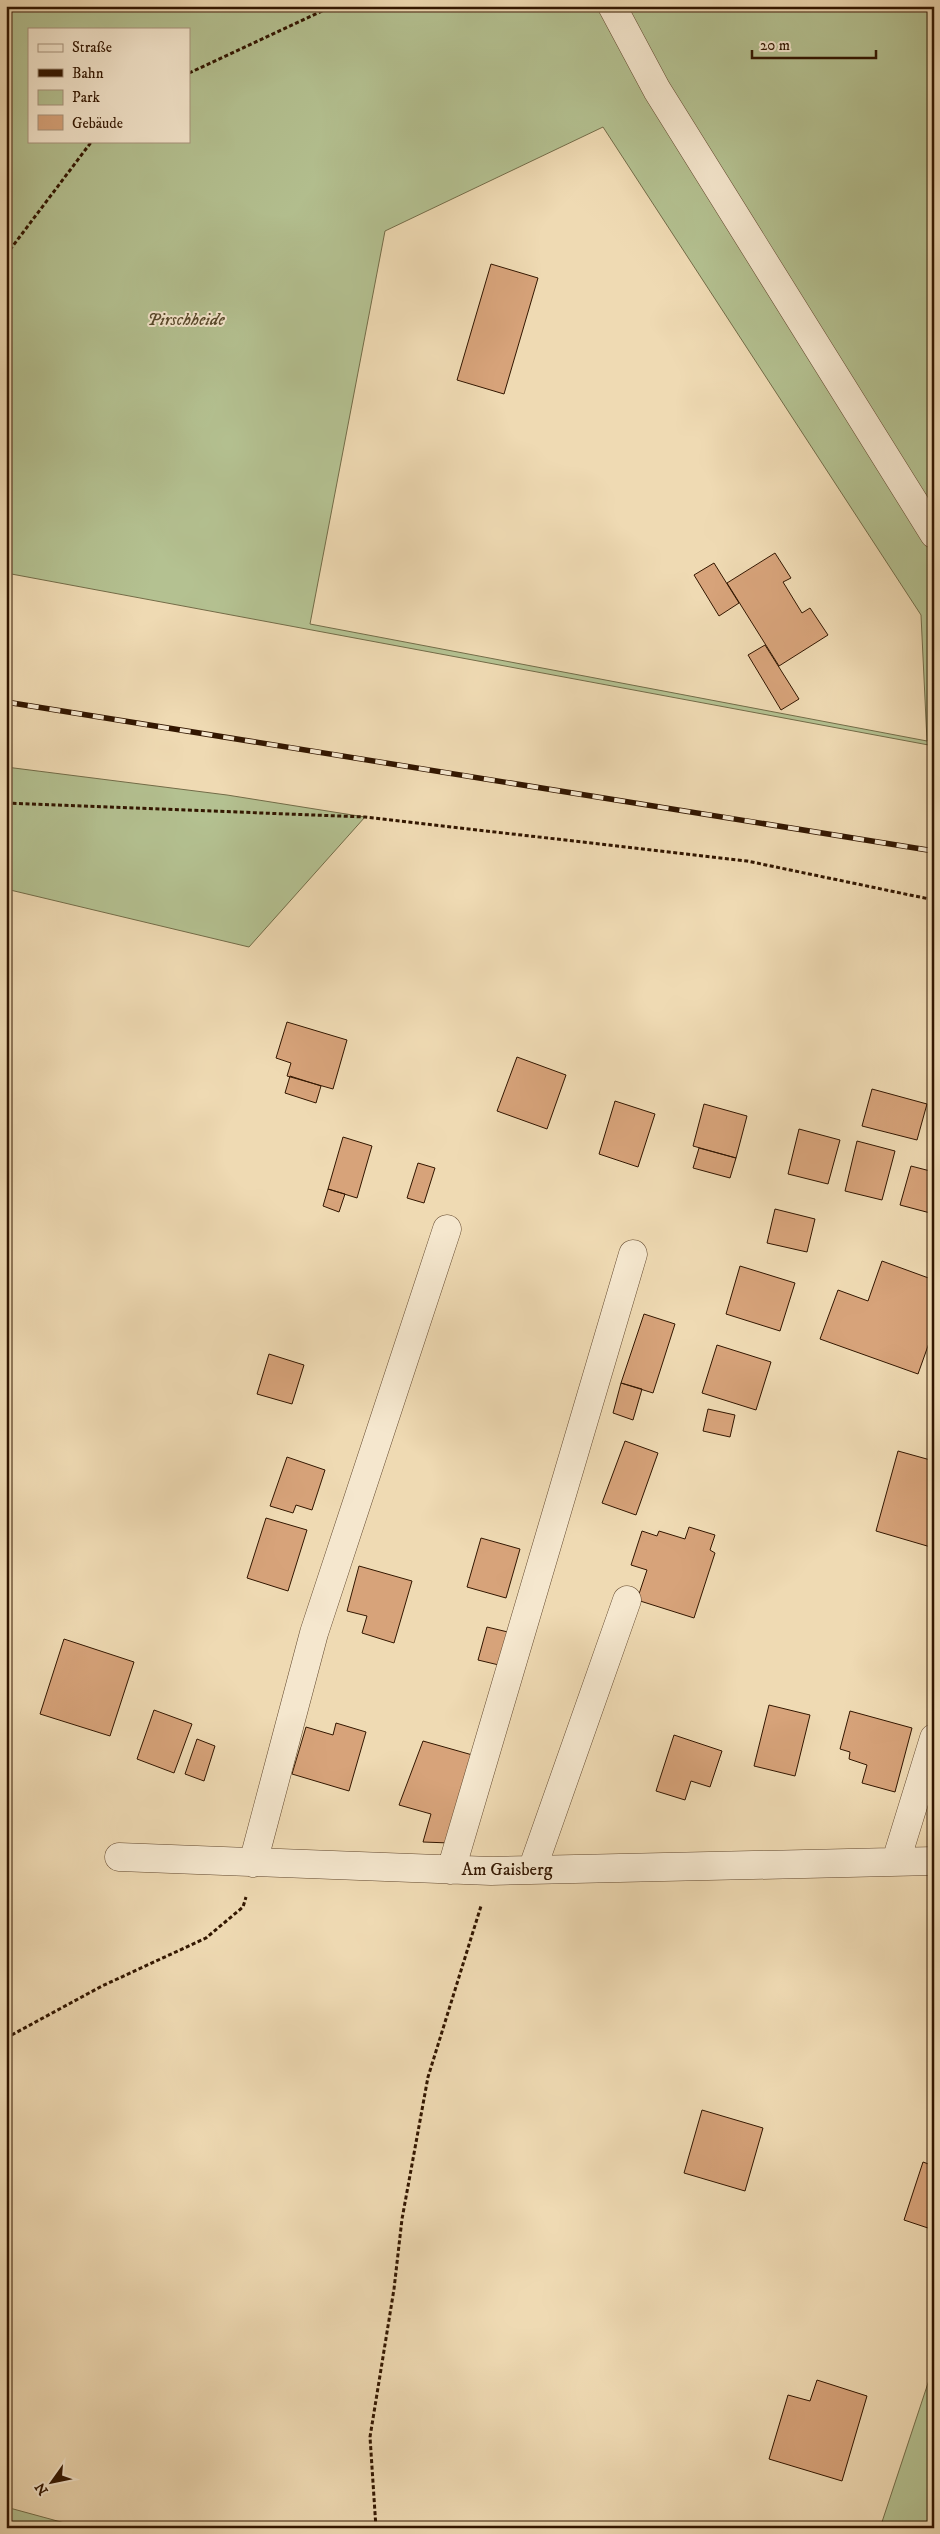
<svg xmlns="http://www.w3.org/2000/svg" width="940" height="2534" font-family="'IM FELL DW Pica',serif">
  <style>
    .green { fill: #b4c191; stroke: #736c48; fill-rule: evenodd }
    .building { fill: #d7a37a; stroke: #321600 }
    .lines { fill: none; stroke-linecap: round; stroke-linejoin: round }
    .minor-casing { stroke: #61472d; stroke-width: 29 }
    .path { stroke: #321600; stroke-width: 3; stroke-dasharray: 4 2.5; stroke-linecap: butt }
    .minor { stroke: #f5e7ce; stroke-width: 28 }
    .rail-casing { stroke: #321600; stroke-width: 5.5 }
    .rail { stroke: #f5e7ce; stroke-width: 4; stroke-dasharray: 11; stroke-linecap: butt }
    .labels { text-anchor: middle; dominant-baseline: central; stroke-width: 4; stroke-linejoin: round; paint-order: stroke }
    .park-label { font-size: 18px; font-style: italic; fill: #59492c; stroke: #f5e7ce }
    .street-label { font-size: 18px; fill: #321600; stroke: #f5e7ce }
  </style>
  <rect width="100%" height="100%" fill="#efdab3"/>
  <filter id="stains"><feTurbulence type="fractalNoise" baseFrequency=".004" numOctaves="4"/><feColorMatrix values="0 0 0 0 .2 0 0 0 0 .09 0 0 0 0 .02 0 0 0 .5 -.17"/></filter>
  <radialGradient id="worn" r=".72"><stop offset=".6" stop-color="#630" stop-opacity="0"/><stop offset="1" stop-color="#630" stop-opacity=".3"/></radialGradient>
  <path class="green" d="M 6,6 L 934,6 L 934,746 L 6,573 ZM 29,29 L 189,29 L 189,141 L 29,141 ZM 603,127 L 921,615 L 927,741 L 310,624 L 385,231 Z
    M 6,767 L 227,795 L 365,817 L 249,947 L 6,889 Z
    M 934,2365 L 934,2528 L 880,2528 Z
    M 6,2507 L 83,2528 L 6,2528 Z"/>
  <path class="building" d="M 491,264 L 538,278 L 504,394 L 457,380 Z
    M 775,553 L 791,578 L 783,582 L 802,613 L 810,608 L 828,635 L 779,666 L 727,583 Z
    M 714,563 L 739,603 L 719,616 L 694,575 Z
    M 765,645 L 799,699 L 781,710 L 748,655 Z
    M 287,1022 L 347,1040 L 333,1089 L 287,1076 L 291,1063 L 276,1058 Z
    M 517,1057 L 566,1075 L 547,1129 L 497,1111 Z
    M 290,1076 L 321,1086 L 316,1103 L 285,1093 Z
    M 872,1089 L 927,1104 L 917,1140 L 862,1126 Z
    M 615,1101 L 655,1114 L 638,1167 L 599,1154 Z
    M 704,1104 L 747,1116 L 736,1158 L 693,1146 Z
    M 799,1129 L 840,1140 L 828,1184 L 788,1174 Z
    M 343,1137 L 372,1146 L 357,1198 L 328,1189 Z
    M 857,1141 L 895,1151 L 882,1200 L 845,1191 Z
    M 699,1148 L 736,1158 L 730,1178 L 693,1168 Z
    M 418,1163 L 435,1168 L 424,1203 L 407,1198 Z
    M 911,1166 L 934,1172 L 934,1214 L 900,1205 Z
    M 328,1189 L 345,1194 L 339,1212 L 323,1206 Z
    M 775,1209 L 815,1219 L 807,1252 L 767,1243 Z
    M 882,1261 L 934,1280 L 934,1329 L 918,1374 L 820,1339 L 838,1290 L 868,1301 Z
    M 740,1266 L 795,1283 L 780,1331 L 726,1314 Z
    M 644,1314 L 675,1324 L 653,1393 L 621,1383 Z
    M 717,1345 L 771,1362 L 756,1410 L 702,1393 Z
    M 269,1354 L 304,1365 L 292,1404 L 257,1394 Z
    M 621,1383 L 642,1389 L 633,1420 L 613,1413 Z
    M 708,1409 L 735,1415 L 730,1437 L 703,1431 Z
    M 625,1441 L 658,1453 L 636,1515 L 602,1503 Z
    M 898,1451 L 934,1461 L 934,1548 L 876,1531 Z
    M 287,1457 L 325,1470 L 312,1510 L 296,1505 L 293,1513 L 270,1506 Z
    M 266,1518 L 307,1530 L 288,1591 L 247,1578 Z
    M 689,1527 L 715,1535 L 710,1550 L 715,1553 L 694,1618 L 637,1600 L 647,1570 L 631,1565 L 642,1531 L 657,1536 L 659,1531 L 685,1539 Z
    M 481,1538 L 520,1549 L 506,1598 L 467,1587 Z
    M 359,1566 L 412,1581 L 394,1643 L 362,1633 L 367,1616 L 347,1611 Z
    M 487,1627 L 512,1633 L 503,1666 L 478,1660 Z
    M 64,1639 L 134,1662 L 110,1736 L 40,1714 Z
    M 769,1705 L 810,1715 L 795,1776 L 754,1766 Z
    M 154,1710 L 192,1724 L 174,1773 L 137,1759 Z
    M 850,1711 L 912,1728 L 895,1792 L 862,1783 L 867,1765 L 849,1759 L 850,1752 L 840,1749 Z
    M 336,1723 L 366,1732 L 349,1791 L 292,1774 L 306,1727 L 333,1735 Z
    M 674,1735 L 722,1751 L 710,1787 L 691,1781 L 685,1800 L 656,1791 Z
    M 197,1739 L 215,1746 L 204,1781 L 185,1774 Z
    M 423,1741 L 476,1756 L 450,1843 L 423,1842 L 431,1814 L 399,1805 Z
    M 702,2110 L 763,2128 L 745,2191 L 684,2173 Z
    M 923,2162 L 934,2166 L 934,2230 L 904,2220 Z
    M 817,2380 L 867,2396 L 842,2481 L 769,2459 L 788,2395 L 810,2401 Z"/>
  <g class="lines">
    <defs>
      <path id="minor" d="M 612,6 L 657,90 L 934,534
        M 119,1857 L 491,1871 L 934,1861
        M 896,1861 L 934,1738
        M 253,1863 L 314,1633 L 447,1229
        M 451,1870 L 633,1254
        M 532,1870 L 627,1600"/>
    </defs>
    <use href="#minor" class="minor-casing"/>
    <path class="path" d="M 189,73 L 333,6
      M 6,255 L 92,141
      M 6,803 L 365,817 L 747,861 L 934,900
      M 6,2038 L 102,1986 L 206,1938 L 243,1907 L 246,1897
      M 376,2528 L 370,2437 L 394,2289 L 402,2219 L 428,2077 L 481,1906"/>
    <use href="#minor" class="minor"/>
    <defs>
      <path id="rail" d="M 6,702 L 934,851"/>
    </defs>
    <use href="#rail" class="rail-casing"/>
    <use href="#rail" class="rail"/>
  </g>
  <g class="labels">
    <g class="park-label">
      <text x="186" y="320">Pirschheide</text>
    </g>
    <g class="street-label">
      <text x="507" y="1870">Am Gaisberg</text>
    </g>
  </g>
  <rect width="940" height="2534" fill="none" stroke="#efdab3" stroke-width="25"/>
  <rect x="8" y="8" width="925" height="2519" fill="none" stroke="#321600" stroke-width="2.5"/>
  <rect x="12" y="12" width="915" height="2509" fill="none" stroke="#321600"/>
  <rect x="28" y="28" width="162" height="115" fill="#f5e7ce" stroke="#a7937c"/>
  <rect x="38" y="44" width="25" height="8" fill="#f5e7ce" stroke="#a7937c"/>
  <text x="72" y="52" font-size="15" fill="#321600">Straße</text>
  <rect x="38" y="69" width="25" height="8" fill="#321600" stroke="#a7937c"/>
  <text x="72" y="78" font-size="15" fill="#321600">Bahn</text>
  <rect x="38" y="90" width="25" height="15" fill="#b4c191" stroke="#a7937c"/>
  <text x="72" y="102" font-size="15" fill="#321600">Park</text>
  <rect x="38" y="115" width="25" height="15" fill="#d7a37a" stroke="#a7937c"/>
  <text x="72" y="128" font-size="15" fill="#321600">Gebäude</text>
  <g transform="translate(52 2482) rotate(237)" stroke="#f5e7ce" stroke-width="4" paint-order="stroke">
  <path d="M0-4L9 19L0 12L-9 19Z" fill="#321600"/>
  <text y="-8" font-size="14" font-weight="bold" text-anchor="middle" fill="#321600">N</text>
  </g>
  <path d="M752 50v8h124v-8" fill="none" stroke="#321600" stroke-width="2.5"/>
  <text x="760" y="50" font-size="15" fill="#321600" stroke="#f5e7ce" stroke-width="4" paint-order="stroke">20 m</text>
  <rect width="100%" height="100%" filter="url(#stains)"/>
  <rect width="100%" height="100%" fill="url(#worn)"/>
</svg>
